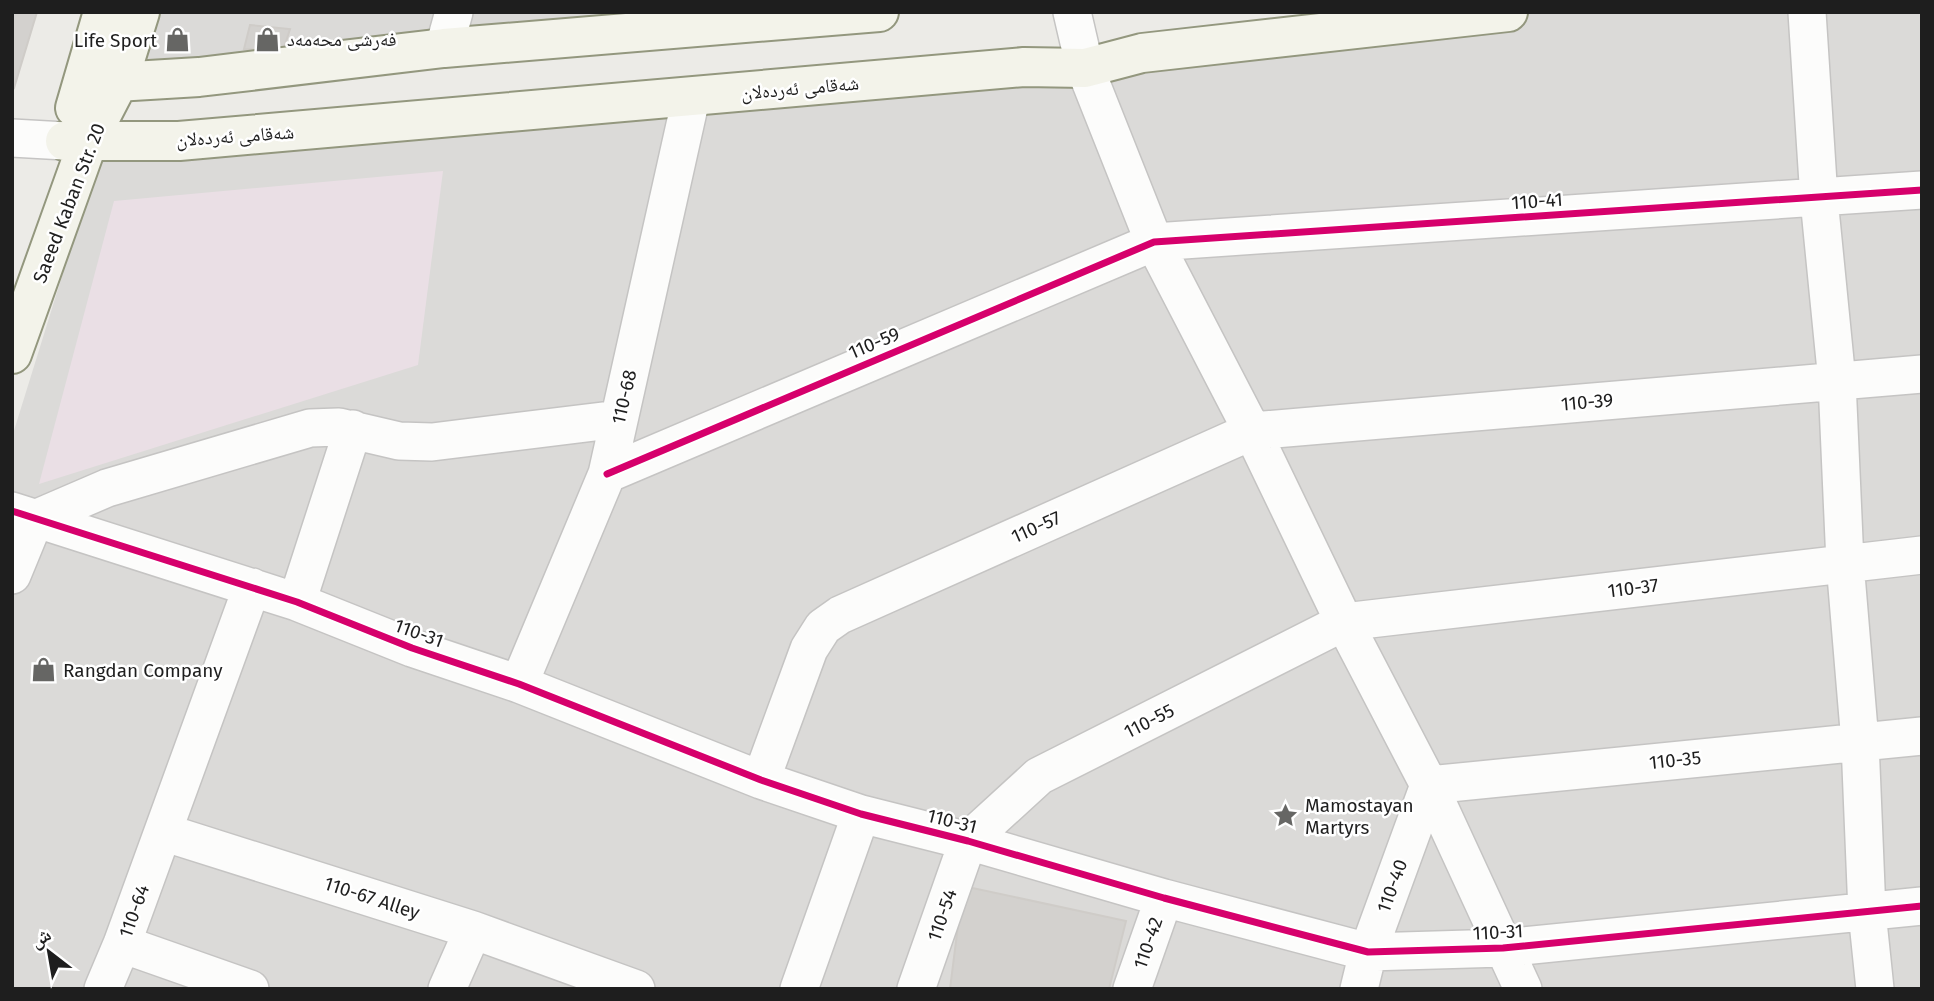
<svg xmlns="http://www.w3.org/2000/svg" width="1934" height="1001" font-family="'Fira Sans','Noto Naskh Arabic',sans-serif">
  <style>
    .residential { fill: #dbdad8 }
    .industrial { fill: #eadfe5 }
    .building { fill: #d3d1ce; stroke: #cfccc8; stroke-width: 2 }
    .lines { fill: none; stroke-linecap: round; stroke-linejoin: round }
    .street-casing { stroke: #c5c4c3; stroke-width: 40 }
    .secondary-casing { stroke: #93977e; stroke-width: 42 }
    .street { stroke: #fcfcfb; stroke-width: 37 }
    .secondary { stroke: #f3f3ea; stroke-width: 38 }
    .cycleway-casing { stroke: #fff; stroke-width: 11 }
    .cycleway { stroke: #d6006c; stroke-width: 7 }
    .labels { text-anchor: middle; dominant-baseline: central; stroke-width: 5; stroke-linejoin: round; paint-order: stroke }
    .poi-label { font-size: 19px; fill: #1e1e1e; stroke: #fff; text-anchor: start }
    .street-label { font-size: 19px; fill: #1e1e1e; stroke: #fff }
  </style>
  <rect width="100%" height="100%" fill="#ecebe7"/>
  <path class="residential" d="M 140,12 L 895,12 L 118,83 Z
    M 1508,12 L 1922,12 L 1922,989 L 12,989 L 12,437 L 100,154 Z"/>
  <path class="industrial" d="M 443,171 L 418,365 L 39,484 L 114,201 Z"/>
  <path class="building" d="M 12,12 L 37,12 L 14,88 L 12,87 Z
    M 250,25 L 290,29 L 283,51 L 244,49 Z
    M 963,886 L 1126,921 L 1109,989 L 950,989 Z"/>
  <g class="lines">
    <defs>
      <path id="street" d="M 1072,12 L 1085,68 L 1154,242 L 1252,431 L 1344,622 L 1429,785 L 1523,989
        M 1807,12 L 1819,199 L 1837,381 L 1845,563 L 1860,742 L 1867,912 L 1875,989
        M 444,48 L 454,12
        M 12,138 L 65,141
        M 607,474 L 1154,242 L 1922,190
        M 12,511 L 297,602 L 412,648 L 519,684 L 761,780 L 861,814 L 968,841 L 1164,898 L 1368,952 L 1503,948 L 1922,906
        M 12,575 L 35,519 L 107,488 L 310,428 L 339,427 L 399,441 L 432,442 L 619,419
        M 297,602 L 353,429
        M 519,684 L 607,474 L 691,98
        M 761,780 L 809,649 L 823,627 L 840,615 L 1252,431 L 1922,374
        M 163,832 L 473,930 L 636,989
        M 122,944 L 250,989
        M 103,989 L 122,944 L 252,587
        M 447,989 L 473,930
        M 799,989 L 861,814
        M 916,989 L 968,841 L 1039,776 L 1344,622 L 1922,555
        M 1132,989 L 1164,898
        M 1359,989 L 1368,952 L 1429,785 L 1922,736"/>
      <path id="secondary" d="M 83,84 L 199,77 L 444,48 L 879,12
        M 75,108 L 103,12
        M 65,141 L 179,141 L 1024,67 L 1085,68 L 1142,53 L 1508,12
        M 12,354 L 89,139 L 118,83 L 140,12"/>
    </defs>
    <use href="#street" class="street-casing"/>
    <use href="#secondary" class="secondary-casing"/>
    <use href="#street" class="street"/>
    <use href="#secondary" class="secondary"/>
    <defs>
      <path id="cycleway" d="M 607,474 L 1154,242 L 1922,190
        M 12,511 L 297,602 L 412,648 L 519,684 L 761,780 L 861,814 L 968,841 L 1164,898 L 1368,952 L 1503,948 L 1922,906"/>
    </defs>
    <use href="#cycleway" class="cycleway-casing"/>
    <use href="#cycleway" class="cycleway"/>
  </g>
  <defs>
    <symbol id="shop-bare" viewBox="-9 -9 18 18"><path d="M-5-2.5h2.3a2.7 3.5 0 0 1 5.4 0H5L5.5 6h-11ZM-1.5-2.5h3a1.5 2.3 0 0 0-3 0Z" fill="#666664" stroke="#fff" stroke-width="2.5" paint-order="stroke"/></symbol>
    <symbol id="sight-bare" viewBox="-9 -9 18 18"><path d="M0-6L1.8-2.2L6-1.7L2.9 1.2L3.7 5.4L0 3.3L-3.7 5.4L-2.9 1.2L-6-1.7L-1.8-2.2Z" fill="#666664" stroke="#fff" stroke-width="2.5" paint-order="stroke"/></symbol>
  </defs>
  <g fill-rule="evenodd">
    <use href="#shop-bare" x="250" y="22" width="35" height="35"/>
    <use href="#shop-bare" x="160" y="22" width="35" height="35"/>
    <use href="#shop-bare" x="26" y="652" width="35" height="35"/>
    <use href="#sight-bare" x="1268" y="798" width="35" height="35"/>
  </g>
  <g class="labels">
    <g class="poi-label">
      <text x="287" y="39">فەرشی محەمەد</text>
      <text x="157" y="40" text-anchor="end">Life Sport</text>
      <text x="63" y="670">Rangdan Company</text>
      <text x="1305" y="805">Mamostayan<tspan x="1305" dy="22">Martyrs</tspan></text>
    </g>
    <g class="street-label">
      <text transform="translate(800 88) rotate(-5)">شەقامی ئەردەلان</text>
      <text transform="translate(235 136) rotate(-4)">شەقامی ئەردەلان</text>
      <text transform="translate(1537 201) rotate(-4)">110-41</text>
      <text transform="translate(69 203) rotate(-69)">Saeed Kaban Str. 20</text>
      <text transform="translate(874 343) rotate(-23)">110-59</text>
      <text transform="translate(624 397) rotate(-77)">110-68</text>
      <text transform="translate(1587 402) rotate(-5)">110-39</text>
      <text transform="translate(1036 527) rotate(-24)">110-57</text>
      <text transform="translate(1633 588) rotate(-7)">110-37</text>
      <text transform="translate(419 633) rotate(20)">110-31</text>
      <text transform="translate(1149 721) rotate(-27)">110-55</text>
      <text transform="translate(1675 760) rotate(-6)">110-35</text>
      <text transform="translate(952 821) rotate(14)">110-31</text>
      <text transform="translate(1392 886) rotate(-70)">110-40</text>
      <text transform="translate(372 898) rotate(18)">110-67 Alley</text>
      <text transform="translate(134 911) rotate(-70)">110-64</text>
      <text transform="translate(942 915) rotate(-71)">110-54</text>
      <text transform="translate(1498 932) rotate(-3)">110-31</text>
      <text transform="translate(1148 943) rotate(-71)">110-42</text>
    </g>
  </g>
  <rect width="1934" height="1001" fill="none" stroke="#1e1e1e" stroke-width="28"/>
  <g transform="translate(49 952) rotate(329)" stroke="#ffffff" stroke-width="5" paint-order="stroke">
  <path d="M0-5L12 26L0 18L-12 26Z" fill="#1e1e1e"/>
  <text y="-10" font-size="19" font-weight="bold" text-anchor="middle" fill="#1e1e1e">ش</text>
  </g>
</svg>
